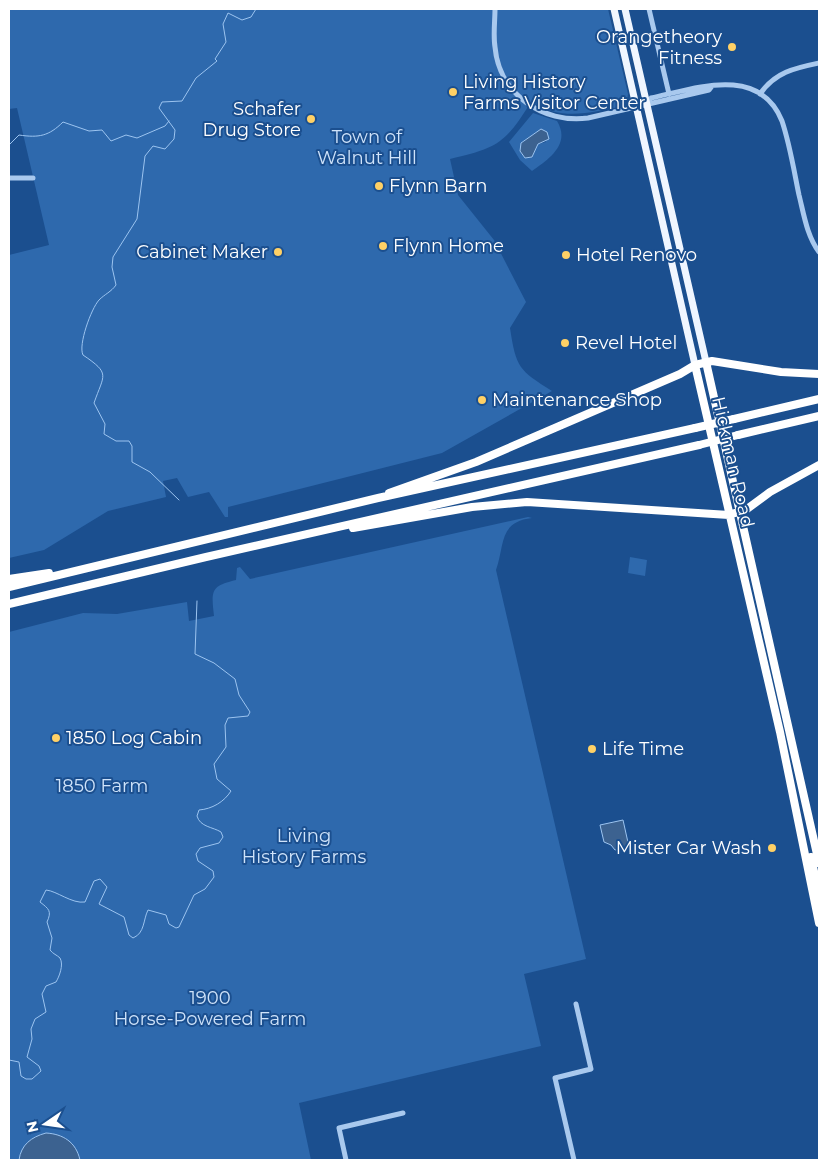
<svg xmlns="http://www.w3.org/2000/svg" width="828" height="1169" font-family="Montserrat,sans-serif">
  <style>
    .green { fill: #2e69ad; fill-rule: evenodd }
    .water { fill: #3c6290; stroke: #9cc4f0 }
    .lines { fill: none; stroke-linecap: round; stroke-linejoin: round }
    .stream { stroke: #9cc4f0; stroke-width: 1 }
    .minor { stroke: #a9c9ee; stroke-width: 5 }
    .major { stroke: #f0f6ff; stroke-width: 7 }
    .highway { stroke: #fff; stroke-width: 8 }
    .highway-bridge { stroke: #fff; stroke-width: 8 }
    .poi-dot { fill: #ffd166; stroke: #1b4f8f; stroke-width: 2 }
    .labels { text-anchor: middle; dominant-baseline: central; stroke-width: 4; stroke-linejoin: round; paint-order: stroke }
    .poi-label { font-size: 18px; fill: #fff; stroke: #1b4f8f; text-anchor: start }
    .park-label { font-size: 18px; fill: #cfe3fa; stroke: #1b4f8f }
    .street-label { font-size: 18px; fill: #fff; stroke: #1b4f8f }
  </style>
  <rect width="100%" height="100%" fill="#1b4f8f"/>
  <path class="green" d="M 9,9 L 608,9 L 628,94 L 627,101 L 623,106 C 590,113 562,121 531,102 C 505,144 497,148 450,159 L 458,195 L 494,240 L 526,302 L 510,328 C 516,368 519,370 552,391 L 442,453 L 228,507 L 228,517 L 225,517 L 209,492 L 188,497 L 177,478 L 163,481 L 166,497 L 108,511 L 44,550 L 9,558 L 9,255 L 49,245 L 17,108 L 9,109 Z
    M 533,113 L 557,121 C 571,144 549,159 532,171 L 520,160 L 509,142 ZM 541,129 L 546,142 L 538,144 L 532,157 L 525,158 L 521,153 L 522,142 Z
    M 528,517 L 532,518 C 498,522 505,545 496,570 L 586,959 L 524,974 L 541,1046 L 299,1103 L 311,1160 L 9,1160 L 9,632 L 83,613 L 117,614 L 187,602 L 189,621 L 214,616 C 211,590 211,586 236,580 L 237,568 L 240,567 L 250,579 Z
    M 630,557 L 647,560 L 645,576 L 628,573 Z"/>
  <path class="water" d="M 541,129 L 547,132 L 549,139 L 538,144 L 532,157 L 525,158 L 520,151 L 521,143 Z
    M 623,820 L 629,847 L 615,850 L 611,845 L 604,842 L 600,825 Z
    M 46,1133 C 63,1134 76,1142 80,1160 L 19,1160 C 21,1145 31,1137 46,1133 Z"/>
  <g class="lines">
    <path class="stream" d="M 9,145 L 19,135 C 39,138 49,136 63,122 L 89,131 L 102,130 L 111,141 L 126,135 L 137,138 L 165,126 L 169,121
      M 179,500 L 150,472 L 132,462 L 132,446 L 129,441 L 116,441 L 104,434 L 105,424 L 94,403 C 104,374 111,374 83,355 C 78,345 91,309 99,300 C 105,294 111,292 116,285 L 112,267 L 113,257 L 137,219 L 145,156 L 153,146 L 165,149 L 174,139 L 175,130 L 159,108 L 162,102 L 182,101 L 196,78 L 217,61 L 215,59 L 226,42 L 223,24 L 228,13 L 242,20 L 251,17 L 256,9
      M 9,1060 L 19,1062 L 21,1076 L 26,1079 L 32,1079 L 41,1071 L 39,1066 L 27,1057 L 32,1039 L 31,1029 L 35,1019 L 46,1012 L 42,994 L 46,986 L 56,982 C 59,977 64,965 60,958 C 57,955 53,954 50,950 L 52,938 L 47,922 C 52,911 49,909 40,902 L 46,890 C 57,891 72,904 85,902 L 94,881 L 100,879 L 107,887 L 99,904 L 124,917 L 129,935 L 133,938 C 145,933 143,920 148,910 L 166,915 L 169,924 L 176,928 L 179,927 L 194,895 L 205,889 L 214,877 L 213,871 L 198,861 L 196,854 L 200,848 L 219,843 L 223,837 L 221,832 C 213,827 200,827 197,816 L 199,810 C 212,809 224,802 231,791 L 217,779 L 214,764 L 226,747 L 225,725 L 228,718 L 248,716 L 250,712 L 239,695 L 235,679 L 214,663 L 195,654 L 197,601"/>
    <path class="minor" d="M 495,9 C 495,21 493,35 495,47 C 499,94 543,124 588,118 L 709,90 L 712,86
      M 649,9 L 669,94
      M 760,94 C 775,72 795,68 819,63
      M 646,104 L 651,98 C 694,89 759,64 782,121 C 790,145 794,171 799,195 C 804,215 807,236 819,252
      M 9,178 L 33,178
      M 346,1160 L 339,1128 L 403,1113
      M 574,1160 L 555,1078 L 591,1069 L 576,1004"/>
    <path class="major" d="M 614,9 L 695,365
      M 625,9 L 706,362"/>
    <path class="highway" d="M 706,362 L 819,863
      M 695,365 L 780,732 L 819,923
      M 734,419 L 819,399
      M 738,435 L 819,416
      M 389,493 L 476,462 L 680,374 L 695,365 L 712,361 L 781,372 L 819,374
      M 353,528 L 472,507 L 527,502 L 729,515 L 747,509 L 770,492 L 819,465
      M 9,579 L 49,573
      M 9,587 L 378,498 L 695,428
      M 9,604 L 206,557 L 699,445
      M 811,857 L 819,895"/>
    <path class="highway-bridge" d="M 695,428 L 734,419
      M 699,445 L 738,435"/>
  </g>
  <g class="poi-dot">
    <circle cx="732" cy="47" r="5"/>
    <circle cx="453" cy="92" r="5"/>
    <circle cx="311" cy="119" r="5"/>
    <circle cx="379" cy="186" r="5"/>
    <circle cx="383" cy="246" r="5"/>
    <circle cx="278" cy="252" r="5"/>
    <circle cx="566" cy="255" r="5"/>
    <circle cx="565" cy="343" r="5"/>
    <circle cx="482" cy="400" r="5"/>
    <circle cx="56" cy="738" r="5"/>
    <circle cx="592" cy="749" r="5"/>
    <circle cx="772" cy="848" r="5"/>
  </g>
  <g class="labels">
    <g class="poi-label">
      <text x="722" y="37" text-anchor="end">Orangetheory<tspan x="722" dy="21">Fitness</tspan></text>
      <text x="463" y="82">Living History<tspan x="463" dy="21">Farms Visitor Center</tspan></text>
      <text x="301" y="109" text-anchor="end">Schafer<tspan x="301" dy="21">Drug Store</tspan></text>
      <text x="389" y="186">Flynn Barn</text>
      <text x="393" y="246">Flynn Home</text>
      <text x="268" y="252" text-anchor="end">Cabinet Maker</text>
      <text x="576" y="255">Hotel Renovo</text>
      <text x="575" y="343">Revel Hotel</text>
      <text x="492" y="400">Maintenance Shop</text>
      <text x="66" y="738">1850 Log Cabin</text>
      <text x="602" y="749">Life Time</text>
      <text x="762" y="848" text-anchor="end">Mister Car Wash</text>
    </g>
    <g class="park-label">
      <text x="367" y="137">Town of<tspan x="367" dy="21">Walnut Hill</tspan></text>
      <text x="102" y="786">1850 Farm</text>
      <text x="304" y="836">Living<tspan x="304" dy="21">History Farms</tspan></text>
      <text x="210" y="998">1900<tspan x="210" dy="21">Horse-Powered Farm</tspan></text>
    </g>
    <g class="street-label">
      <text transform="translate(733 462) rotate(77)">Hickman Road</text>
    </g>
  </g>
  <rect width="828" height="1169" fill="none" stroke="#ffffff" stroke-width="20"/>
  <g transform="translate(45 1124) rotate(257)" stroke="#1b4f8f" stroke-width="4" paint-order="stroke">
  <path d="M0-4L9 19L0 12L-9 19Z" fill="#ffffff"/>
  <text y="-8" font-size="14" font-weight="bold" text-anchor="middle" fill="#ffffff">N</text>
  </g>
</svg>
